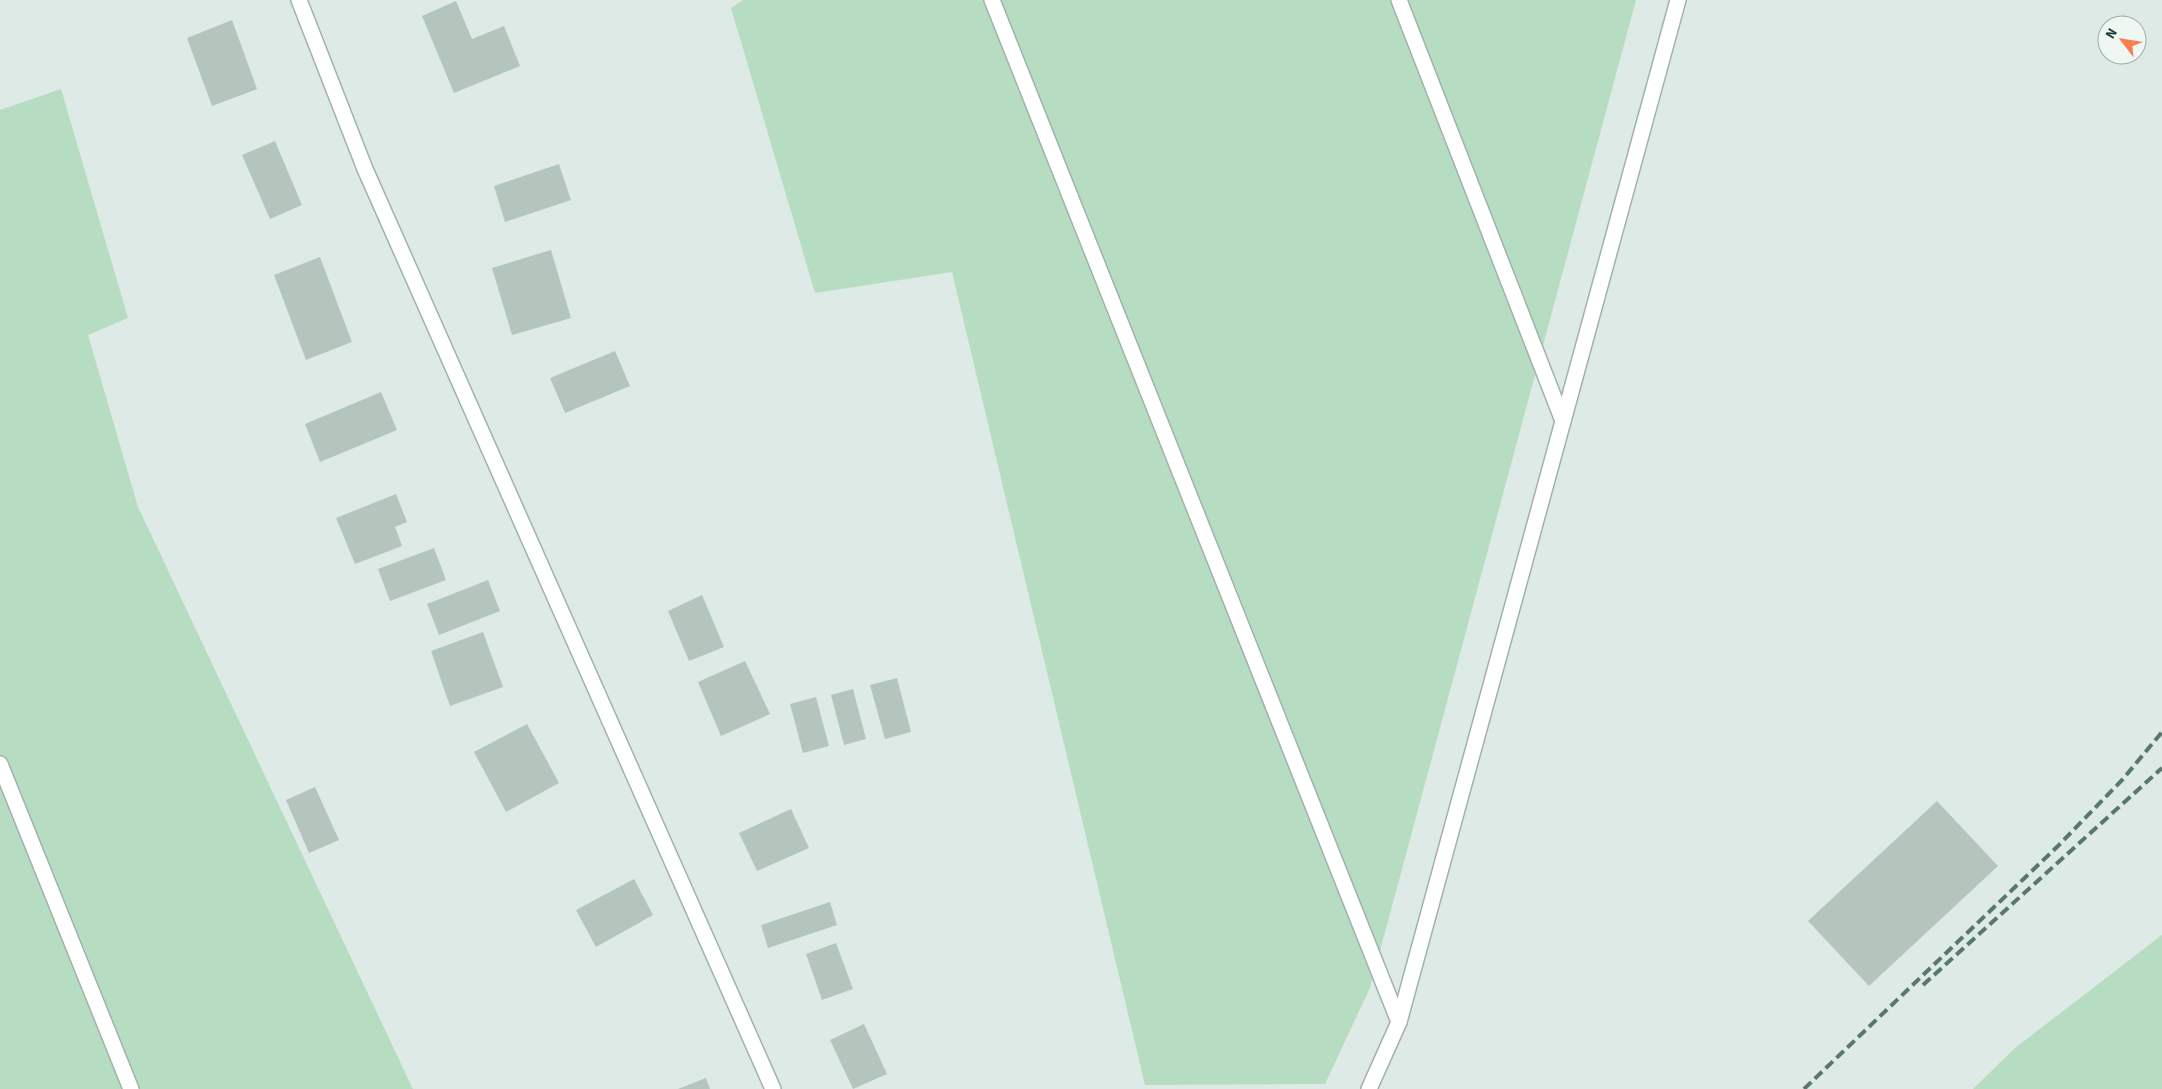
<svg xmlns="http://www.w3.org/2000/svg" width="2162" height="1089" font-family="'Source Sans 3',sans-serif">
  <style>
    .green { fill: #b6ddc2 }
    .building { fill: #b4c5be }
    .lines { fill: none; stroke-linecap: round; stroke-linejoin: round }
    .service-casing { stroke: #a1b2ac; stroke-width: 18 }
    .minor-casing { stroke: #a1b2ac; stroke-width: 18 }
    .service { stroke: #fff; stroke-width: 15 }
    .minor { stroke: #fff; stroke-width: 15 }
    .rail { stroke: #597770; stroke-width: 4; stroke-dasharray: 10 5; stroke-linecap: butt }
  </style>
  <rect width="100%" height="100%" fill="#deeae5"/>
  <path class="green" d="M 743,0 L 1636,0 L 1370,988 L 1325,1084 L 1145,1085 L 952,272 L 815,293 L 731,8 Z
    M 61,89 L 128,318 L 88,335 L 138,507 L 413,1089 L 0,1089 L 0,110 Z
    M 2162,935 L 2162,1089 L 1973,1089 L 2015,1048 Z"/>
  <path class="building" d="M 456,1 L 472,39 L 504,26 L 520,66 L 454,93 L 422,16 Z
    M 232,20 L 257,89 L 212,106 L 187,38 Z
    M 275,141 L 302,205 L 270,219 L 242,155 Z
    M 559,164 L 571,200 L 505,222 L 494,186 Z
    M 551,250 L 571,318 L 512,335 L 492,268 Z
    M 320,257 L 352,342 L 306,360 L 274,275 Z
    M 615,351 L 630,386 L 565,413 L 550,378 Z
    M 381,392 L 397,430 L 320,462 L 305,424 Z
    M 396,494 L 407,522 L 395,527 L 402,546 L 355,564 L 336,518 Z
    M 434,548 L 446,580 L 390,601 L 378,569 Z
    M 488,580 L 500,611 L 439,635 L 427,604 Z
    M 702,595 L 724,647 L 689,661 L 668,611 Z
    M 483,632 L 503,687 L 450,706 L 431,651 Z
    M 745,661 L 770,714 L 721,736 L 698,682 Z
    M 897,678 L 911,732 L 885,739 L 870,685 Z
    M 853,689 L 866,739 L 844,745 L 831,695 Z
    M 816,697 L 829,746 L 803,753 L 790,704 Z
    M 527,724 L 559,783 L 506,812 L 474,752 Z
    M 315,787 L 339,840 L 309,853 L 286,800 Z
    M 1937,801 L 1998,866 L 1869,986 L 1808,921 Z
    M 791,809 L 809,848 L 757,871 L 739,833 Z
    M 634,879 L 653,915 L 596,947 L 576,910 Z
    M 830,902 L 837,925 L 768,948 L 761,925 Z
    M 836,943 L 853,989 L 822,1000 L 806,954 Z
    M 864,1024 L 887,1074 L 853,1089 L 830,1040 Z
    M 706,1078 L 710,1089 L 678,1089 Z"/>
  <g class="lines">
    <defs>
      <path id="service" d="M 992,0 L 1399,1022
        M 1399,0 L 1563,421
        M 0,764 L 131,1089"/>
      <path id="minor" d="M 299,0 L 365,169 L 773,1089
        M 1369,1089 L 1399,1022 L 1678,0"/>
    </defs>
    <use href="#service" class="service-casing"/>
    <use href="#minor" class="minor-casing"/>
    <use href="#service" class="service"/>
    <use href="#minor" class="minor"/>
    <path class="rail" d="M 1923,985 L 2162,768
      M 1804,1089 L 2059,845 L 2123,779 L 2162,732"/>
  </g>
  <g transform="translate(2122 40) rotate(301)"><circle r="24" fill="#eff7f3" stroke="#9caca7"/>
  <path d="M0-4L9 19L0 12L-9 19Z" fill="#f77e50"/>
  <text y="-8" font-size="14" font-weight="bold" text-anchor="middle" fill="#1f3b34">N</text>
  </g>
</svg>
